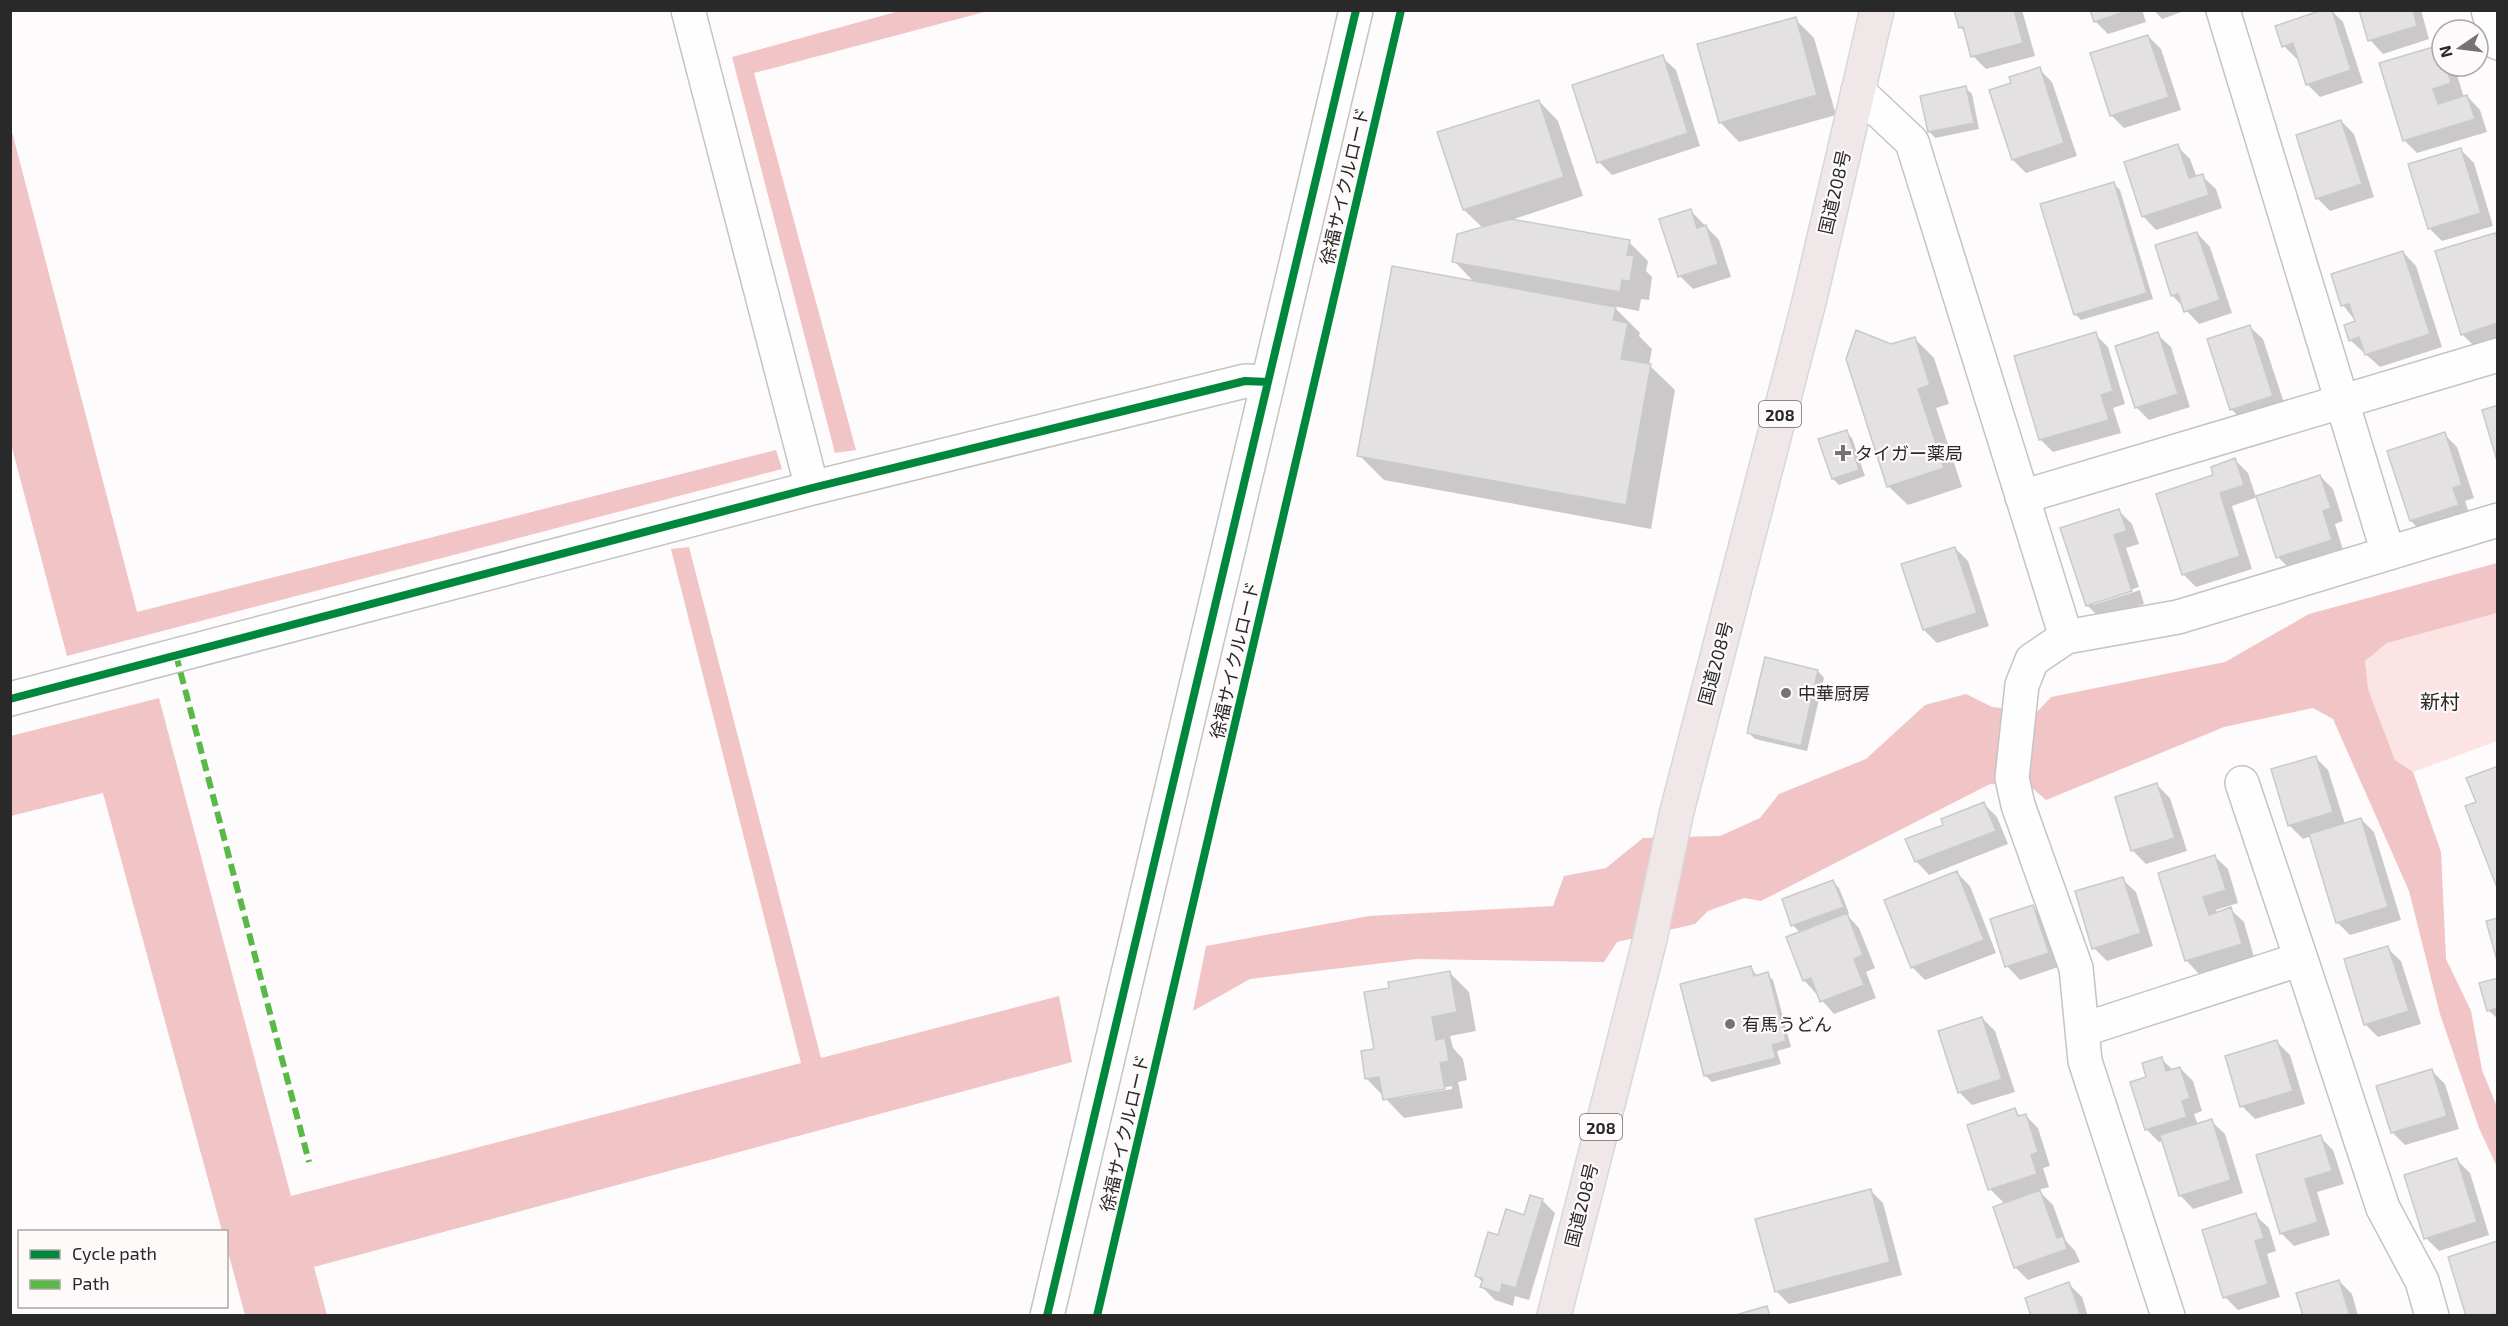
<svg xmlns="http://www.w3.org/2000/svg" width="2508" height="1326" font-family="'Exo 2','Noto Sans JP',sans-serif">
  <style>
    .green { fill: #fce3e4 }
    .water { fill: #f1c4c6 }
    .shadow { fill: #0003; fill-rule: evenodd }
    .building { fill: #e3e1e1; stroke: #cbcaca; stroke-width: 1.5 }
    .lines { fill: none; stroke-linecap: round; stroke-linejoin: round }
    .minor-casing { stroke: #c5c3c3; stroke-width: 36 }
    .trunk-casing { stroke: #d8d7d7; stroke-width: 36 }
    .minor { stroke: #fffefe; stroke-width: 33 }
    .trunk { stroke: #f0e7e8; stroke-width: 33 }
    .quiet { stroke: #58b947; stroke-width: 6; stroke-dasharray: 12 6; stroke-linecap: butt }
    .cycleway-casing { stroke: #fefafa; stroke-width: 11 }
    .cycleway { stroke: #00873e; stroke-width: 8 }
    .poi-dot { fill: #747272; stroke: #fefafa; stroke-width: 2 }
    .labels { text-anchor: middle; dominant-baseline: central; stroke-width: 4.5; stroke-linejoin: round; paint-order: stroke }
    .shield { fill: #fefafa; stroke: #6a6868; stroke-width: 1.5 }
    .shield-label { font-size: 16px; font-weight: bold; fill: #2a2929 }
    .street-label { font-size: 18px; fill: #2a2929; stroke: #fefafa }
    .poi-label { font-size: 18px; fill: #2a2929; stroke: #fefafa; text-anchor: start }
    .neighbourhood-label { font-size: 20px; fill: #2a2929; stroke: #fefafa }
  </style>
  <rect width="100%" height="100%" fill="#fdfbfb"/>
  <path class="green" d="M 2497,613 L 2497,741 L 2413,772 L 2395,760 L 2368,689 L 2365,661 L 2387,643 Z"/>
  <path class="water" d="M 903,10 L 988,11 L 754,73 L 856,450 L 835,453 L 732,57 Z
    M 11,128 L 137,612 L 776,450 L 782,469 L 67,656 L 11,444 Z
    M 689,547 L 821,1058 L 1059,996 L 1072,1062 L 314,1267 L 327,1315 L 245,1315 L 227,1248 L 226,1232 L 222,1231 L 103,793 L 11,816 L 11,736 L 159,698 L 291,1196 L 801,1063 L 671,549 Z
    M 2497,563 L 2497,613 L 2387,643 L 2365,661 L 2368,689 L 2395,760 L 2413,772 L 2441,852 L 2446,959 L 2471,1011 L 2482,1070 L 2497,1107 L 2497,1167 L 2479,1128 L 2440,1014 L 2409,891 L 2333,719 L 2313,708 L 2224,727 L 2046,800 L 2031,787 L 1990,784 L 1761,901 L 1744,898 L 1708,911 L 1695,924 L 1617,942 L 1604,962 L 1417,959 L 1250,979 L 1193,1011 L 1206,946 L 1369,916 L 1553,906 L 1564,876 L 1606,868 L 1643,838 L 1720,836 L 1760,818 L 1779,794 L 1866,759 L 1925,705 L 1966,694 L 1992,707 L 2037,712 L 2051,697 L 2225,662 L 2309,614 Z"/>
  <path class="shadow" d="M 1956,10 L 2022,10 L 2035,56 L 1986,69 L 1973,56 L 1966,33 L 1960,27 Z
    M 2092,10 L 2142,10 L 2146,22 L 2108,34 L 2095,21 Z
    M 2154,10 L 2187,10 L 2162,19 Z
    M 2331,10 L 2343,22 L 2363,83 L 2320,97 L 2307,84 L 2299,58 L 2297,59 L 2284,46 Z
    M 2361,10 L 2421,10 L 2429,39 L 2383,54 L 2370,40 Z
    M 1795,19 L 1814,38 L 1836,115 L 1739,142 L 1720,122 Z
    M 2148,36 L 2161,49 L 2181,110 L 2124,128 L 2111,115 Z
    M 2439,47 L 2442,49 L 2442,66 L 2454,66 L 2464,97 L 2467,96 L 2480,110 L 2487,132 L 2417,153 L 2404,140 Z
    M 1662,57 L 1676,70 L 1700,146 L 1612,175 L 1599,162 Z
    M 2039,69 L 2052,82 L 2077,156 L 2026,173 L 2013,160 L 2013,84 Z
    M 1966,88 L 1972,94 L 1979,129 L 1935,138 L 1929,131 Z
    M 1539,101 L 1558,121 L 1583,196 L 1511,220 L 1629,242 L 1648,261 L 1646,271 L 1652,277 L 1649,300 L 1641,299 L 1639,311 L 1613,306 L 1640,333 L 1639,336 L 1652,349 L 1649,365 L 1675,390 L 1651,529 L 1384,480 L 1359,455 L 1474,282 L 1454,261 L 1483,228 L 1464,210 Z
    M 2341,121 L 2354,134 L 2374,197 L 2330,211 L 2317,198 Z
    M 2177,146 L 2190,159 L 2197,178 L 2202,176 L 2216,189 L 2222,208 L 2156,230 L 2143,216 Z
    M 2461,150 L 2474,163 L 2493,226 L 2442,241 L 2429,228 Z
    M 2114,184 L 2120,190 L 2153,299 L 2081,320 L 2075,314 Z
    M 1691,211 L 1719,240 L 1731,277 L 1693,289 L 1680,276 Z
    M 2197,233 L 2210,247 L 2232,313 L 2199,324 L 2172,295 Z
    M 2495,234 L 2498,237 L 2498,340 L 2475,347 L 2462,334 Z
    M 2403,252 L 2416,266 L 2442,347 L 2380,367 L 2350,340 L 2356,322 L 2343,305 Z
    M 2249,326 L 2263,339 L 2286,409 L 2244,422 L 2231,409 Z
    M 2095,334 L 2108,347 L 2125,404 L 2113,408 L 2121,433 L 2053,452 L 2040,439 Z
    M 2157,334 L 2171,347 L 2190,407 L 2149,420 L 2136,407 Z
    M 1914,338 L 1934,358 L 1949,404 L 1936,408 L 1962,487 L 1908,505 L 1888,486 L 1891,346 Z
    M 1846,432 L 1852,438 L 1865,476 L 1839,485 L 1833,479 Z
    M 2444,434 L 2457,447 L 2474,498 L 2465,501 L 2471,518 L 2424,534 L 2411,521 Z
    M 2235,460 L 2248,473 L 2256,497 L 2320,476 L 2333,489 L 2343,521 L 2335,524 L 2344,553 L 2291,570 L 2278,557 L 2258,497 L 2232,506 L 2252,569 L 2196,587 L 2183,574 L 2215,476 Z
    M 2119,511 L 2132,524 L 2139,544 L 2126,548 L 2139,587 L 2093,602 L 2093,605 L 2140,590 L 2144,604 L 2100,618 L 2087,605 Z
    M 1955,548 L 1968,561 L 1989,626 L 1937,643 L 1924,630 Z
    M 1818,671 L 1824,678 L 1807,751 L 1755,739 L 1748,732 Z
    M 2315,757 L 2328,770 L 2345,824 L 2361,819 L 2374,832 L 2401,920 L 2350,935 L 2337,922 L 2311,836 L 2303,839 L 2290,826 L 2272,770 Z
    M 2157,785 L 2170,798 L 2187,851 L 2146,864 L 2133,851 L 2117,798 Z
    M 1984,804 L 1997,817 L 2008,844 L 1929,875 L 1916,861 L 1945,825 Z
    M 2214,856 L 2228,869 L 2238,903 L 2216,910 L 2217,914 L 2230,909 L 2244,922 L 2254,957 L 2199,974 L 2186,960 L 2160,874 Z
    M 1957,873 L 1970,886 L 1996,953 L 1925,980 L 1912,967 Z
    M 2122,879 L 2136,892 L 2153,946 L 2107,961 L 2094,948 Z
    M 1833,882 L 1839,888 L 1849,913 L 1846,914 L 1859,928 L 1875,968 L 1866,972 L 1876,998 L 1834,1014 L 1804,980 L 1800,933 L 1793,925 L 1784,900 Z
    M 2033,907 L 2046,920 L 2061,966 L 2020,980 L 2007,966 Z
    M 2387,948 L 2401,961 L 2421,1024 L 2378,1037 L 2365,1024 Z
    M 1751,968 L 1758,977 L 1767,974 L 1773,980 L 1791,1047 L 1777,1051 L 1781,1064 L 1712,1082 L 1705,1075 Z
    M 1449,972 L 1469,992 L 1476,1031 L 1450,1036 L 1453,1048 L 1463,1059 L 1467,1080 L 1458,1082 L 1463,1108 L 1404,1118 L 1367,1079 L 1390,989 ZM 1452,1086 L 1452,1089 L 1398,1098 L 1395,1096 Z
    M 2498,980 L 2498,1019 L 2488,1010 Z
    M 1982,1018 L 1995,1031 L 2015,1092 L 1972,1105 L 1959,1092 Z
    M 2277,1042 L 2290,1055 L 2305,1104 L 2255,1119 L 2242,1106 Z
    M 2161,1059 L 2173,1070 L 2180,1068 L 2193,1081 L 2202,1111 L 2194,1114 L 2198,1125 L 2211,1121 L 2225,1134 L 2243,1193 L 2193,1209 L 2180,1195 L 2163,1141 L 2159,1142 L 2146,1129 L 2148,1078 Z
    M 2432,1071 L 2445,1084 L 2459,1129 L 2405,1145 L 2392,1132 Z
    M 2014,1110 L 2021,1117 L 2025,1115 L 2038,1128 L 2050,1166 L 2043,1168 L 2049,1187 L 2038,1190 L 2053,1205 L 2066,1241 L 2075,1251 L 2080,1262 L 2028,1280 L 2015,1267 L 2005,1204 L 1990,1189 Z
    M 2320,1137 L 2333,1150 L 2344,1184 L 2317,1192 L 2330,1235 L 2294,1246 L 2281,1233 Z
    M 2457,1160 L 2470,1173 L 2489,1235 L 2439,1251 L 2426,1238 Z
    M 1870,1190 L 1883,1203 L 1902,1275 L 1789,1304 L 1776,1291 Z
    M 1542,1200 L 1555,1213 L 1529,1300 L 1515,1296 L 1513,1306 L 1495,1300 L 1482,1287 L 1483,1283 L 1476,1275 L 1499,1237 Z
    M 2255,1215 L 2269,1228 L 2276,1251 L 2267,1254 L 2280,1297 L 2238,1310 L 2225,1297 Z
    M 2339,1281 L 2352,1294 L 2358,1316 L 2305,1316 Z
    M 2069,1284 L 2082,1297 L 2088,1316 L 2032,1316 Z"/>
  <path class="building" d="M 1954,10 L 2014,10 L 2023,43 L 1971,57 L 1963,27 L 1959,28 Z
    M 2090,10 L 2130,10 L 2094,22 Z
    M 2322,10 L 2332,10 L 2351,70 L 2306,85 L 2293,43 L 2282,47 L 2275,26 Z
    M 2359,10 L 2413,10 L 2417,26 L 2368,41 Z
    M 1796,17 L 1817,95 L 1719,123 L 1697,44 Z
    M 2148,35 L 2169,97 L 2110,116 L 2090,53 Z
    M 2440,45 L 2442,66 L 2446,66 L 2451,83 L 2433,89 L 2438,104 L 2467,95 L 2475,119 L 2403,141 L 2379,63 Z
    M 1663,55 L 1688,133 L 1597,163 L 1572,85 Z
    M 2040,67 L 2064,143 L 2012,160 L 1989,90 L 2011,83 L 2009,77 Z
    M 1966,86 L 1974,123 L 1928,132 L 1920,96 Z
    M 1539,100 L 1564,177 L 1463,210 L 1437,132 Z
    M 2341,120 L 2362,184 L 2316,199 L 2296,135 Z
    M 2178,144 L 2189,178 L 2203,174 L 2209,195 L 2142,217 L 2124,162 Z
    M 2461,148 L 2481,213 L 2428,229 L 2408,164 Z
    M 2114,182 L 2147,293 L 2074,315 L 2040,204 Z
    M 1691,209 L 1697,228 L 1706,225 L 1718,264 L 1678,277 L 1659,219 Z
    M 1511,219 L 1630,240 L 1627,255 L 1634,256 L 1630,281 L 1622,280 L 1620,292 L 1452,262 L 1457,234 Z
    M 2197,232 L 2220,300 L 2184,312 L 2178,294 L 2171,296 L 2155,245 Z
    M 2495,233 L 2498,240 L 2498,323 L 2461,335 L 2435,251 Z
    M 2403,251 L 2430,334 L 2365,355 L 2359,337 L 2349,341 L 2344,325 L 2355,321 L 2349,304 L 2341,306 L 2331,274 Z
    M 1392,266 L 1616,307 L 1613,320 L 1628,323 L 1621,359 L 1651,364 L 1626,505 L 1357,456 Z
    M 2250,325 L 2273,396 L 2230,410 L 2207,339 Z
    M 1856,330 L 1891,344 L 1915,337 L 1930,385 L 1918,389 L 1944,468 L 1887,487 L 1846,359 Z
    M 2096,332 L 2113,391 L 2101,395 L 2109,420 L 2039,440 L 2014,356 Z
    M 2158,332 L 2178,394 L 2135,408 L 2115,346 Z
    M 2498,405 L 2498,464 L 2482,410 Z
    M 1847,430 L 1859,470 L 1832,479 L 1818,439 Z
    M 2445,432 L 2462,485 L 2453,488 L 2459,505 L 2410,521 L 2387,451 Z
    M 2235,458 L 2244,485 L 2220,493 L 2240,556 L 2182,575 L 2156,494 L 2213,475 L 2211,467 Z
    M 2320,475 L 2331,508 L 2323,511 L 2332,540 L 2276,558 L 2256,496 Z
    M 2119,509 L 2127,531 L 2114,535 L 2132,591 L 2086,606 L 2060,528 Z
    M 1955,547 L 1977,613 L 1923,630 L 1901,564 Z
    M 1765,657 L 1818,670 L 1801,746 L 1747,733 Z
    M 2316,756 L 2333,812 L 2288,826 L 2271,769 Z
    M 2498,766 L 2498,890 L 2465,806 L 2476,802 L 2466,778 Z
    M 2157,783 L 2175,838 L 2131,851 L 2115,797 Z
    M 1984,802 L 1996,831 L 1915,862 L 1905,839 L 1943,825 L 1941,819 Z
    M 2361,818 L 2388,907 L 2336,923 L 2309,834 Z
    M 2215,855 L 2226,890 L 2203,897 L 2209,915 L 2231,907 L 2242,944 L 2185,961 L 2158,873 Z
    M 1957,871 L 1984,940 L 1911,968 L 1884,900 Z
    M 2123,877 L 2141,933 L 2092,949 L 2075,891 Z
    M 1833,880 L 1844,907 L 1791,926 L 1782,899 Z
    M 2033,905 L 2049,953 L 2005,967 L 1990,919 Z
    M 1847,913 L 1863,955 L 1854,959 L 1864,985 L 1820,1002 L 1811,978 L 1803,981 L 1786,937 Z
    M 2498,918 L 2498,964 L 2486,921 Z
    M 2388,946 L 2409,1011 L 2364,1025 L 2344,959 Z
    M 1751,966 L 1754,976 L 1768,972 L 1786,1041 L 1772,1045 L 1776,1058 L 1704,1076 L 1680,984 Z
    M 1450,971 L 1457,1012 L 1432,1017 L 1436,1040 L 1445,1038 L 1449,1061 L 1440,1063 L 1445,1089 L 1383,1100 L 1379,1077 L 1365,1079 L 1361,1051 L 1374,1049 L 1364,992 L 1389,988 L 1388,982 Z
    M 2498,978 L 2498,1008 L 2487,1011 L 2479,983 Z
    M 1982,1017 L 2002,1079 L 1958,1093 L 1938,1031 Z
    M 2277,1040 L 2293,1091 L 2240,1107 L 2225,1056 Z
    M 2162,1057 L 2166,1071 L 2180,1067 L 2190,1098 L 2182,1101 L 2187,1117 L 2145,1130 L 2130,1082 L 2146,1077 L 2142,1063 Z
    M 2432,1069 L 2447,1116 L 2391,1133 L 2376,1086 Z
    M 2015,1108 L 2018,1116 L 2026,1114 L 2038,1152 L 2031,1155 L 2037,1174 L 1988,1190 L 1967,1125 Z
    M 2212,1119 L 2231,1180 L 2179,1196 L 2160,1135 Z
    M 2321,1135 L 2332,1171 L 2305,1179 L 2318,1222 L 2280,1234 L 2256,1155 Z
    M 2457,1158 L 2477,1222 L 2424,1239 L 2404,1175 Z
    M 1871,1189 L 1890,1262 L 1775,1292 L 1755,1219 Z
    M 2040,1190 L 2057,1238 L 2063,1236 L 2067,1249 L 2014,1268 L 1993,1207 Z
    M 1530,1195 L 1543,1199 L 1516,1288 L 1502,1284 L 1500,1293 L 1480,1287 L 1483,1279 L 1475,1276 L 1488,1232 L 1498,1235 L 1506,1209 L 1524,1215 Z
    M 2256,1213 L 2264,1238 L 2255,1241 L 2268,1284 L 2223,1298 L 2202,1230 Z
    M 2497,1241 L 2498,1313 L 2489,1316 L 2466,1316 L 2448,1257 Z
    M 2339,1280 L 2350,1316 L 2303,1316 L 2296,1293 Z
    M 2069,1282 L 2081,1316 L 2031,1316 L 2025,1298 Z
    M 1767,1306 L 1770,1316 L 1732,1316 Z"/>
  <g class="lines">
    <defs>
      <path id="minor" d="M 688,10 L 812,488
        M 2223,10 L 2388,553
        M 2488,10 L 2498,43
        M 1858,91 L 1912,142 L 2066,637
        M 2022,497 L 2498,355
        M 10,699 L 812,488 L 1245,381 L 1268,382
        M 2242,783 L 2301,959
        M 2082,1030 L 2301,959 L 2383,1208 L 2422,1281 L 2432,1316
        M 1047,1316 L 1356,10
        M 2168,1316 L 2085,1061 L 2076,968 L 2018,805 L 2012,778 L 2022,685 L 2032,660 L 2066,637 L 2178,617 L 2498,520"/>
      <path id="trunk" d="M 1554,1316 L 1650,939 L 1676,815 L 1810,298 L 1877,10"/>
    </defs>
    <use href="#minor" class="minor-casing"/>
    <use href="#trunk" class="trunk-casing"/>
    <use href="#minor" class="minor"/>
    <use href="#trunk" class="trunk"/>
    <path class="quiet" d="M 176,655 L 309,1162"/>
    <defs>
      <path id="cycleway" d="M 10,699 L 812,488 L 1245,381 L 1268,382
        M 1047,1316 L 1356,10
        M 1097,1316 L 1401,10"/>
    </defs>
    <use href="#cycleway" class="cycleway-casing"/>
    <use href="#cycleway" class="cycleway"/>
  </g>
  <g class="poi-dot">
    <path d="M1840 444h6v6h6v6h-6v6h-6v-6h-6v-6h6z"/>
    <circle cx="1786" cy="693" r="6"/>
    <circle cx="1730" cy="1024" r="6"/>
  </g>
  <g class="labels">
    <g class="shield">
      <rect x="1759" y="401" width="42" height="26" rx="4.5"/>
      <rect x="1580" y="1114" width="42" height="26" rx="4.5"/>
    </g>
    <g class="shield-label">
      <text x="1780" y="414">208</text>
      <text x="1601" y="1127">208</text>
    </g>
    <g class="street-label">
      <text transform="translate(1344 186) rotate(-77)">徐福サイクルロード</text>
      <text transform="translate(1834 192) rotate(-77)">国道208号</text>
      <text transform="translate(1234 660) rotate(-77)">徐福サイクルロード</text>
      <text transform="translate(1715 663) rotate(-75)">国道208号</text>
      <text transform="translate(1124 1133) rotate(-77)">徐福サイクルロード</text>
      <text transform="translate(1581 1205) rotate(-76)">国道208号</text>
    </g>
    <g class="poi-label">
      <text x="1855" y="453">タイガー薬局</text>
      <text x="1798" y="693">中華厨房</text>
      <text x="1742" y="1024">有馬うどん</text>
    </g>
    <g class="neighbourhood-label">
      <text x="2440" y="701">新村</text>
    </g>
  </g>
  <rect width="2508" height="1326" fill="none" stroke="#2a2929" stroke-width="24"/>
  <rect x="18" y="1230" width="210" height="78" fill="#fefafa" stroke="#a9a6a6" stroke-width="1.5"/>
  <rect x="30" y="1250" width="30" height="9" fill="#00873e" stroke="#a9a6a6" stroke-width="1.5"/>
  <text x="72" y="1260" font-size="18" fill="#2a2929">Cycle path</text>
  <rect x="30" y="1280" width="30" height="9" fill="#58b947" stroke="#a9a6a6" stroke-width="1.5"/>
  <text x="72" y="1290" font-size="18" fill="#2a2929">Path</text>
  <g transform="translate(2460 48) rotate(256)"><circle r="28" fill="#fefafa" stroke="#a9a6a6" stroke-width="1.5"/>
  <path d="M0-4.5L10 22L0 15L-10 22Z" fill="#747272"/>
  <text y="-9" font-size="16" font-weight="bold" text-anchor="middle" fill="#2a2929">N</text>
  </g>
</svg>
